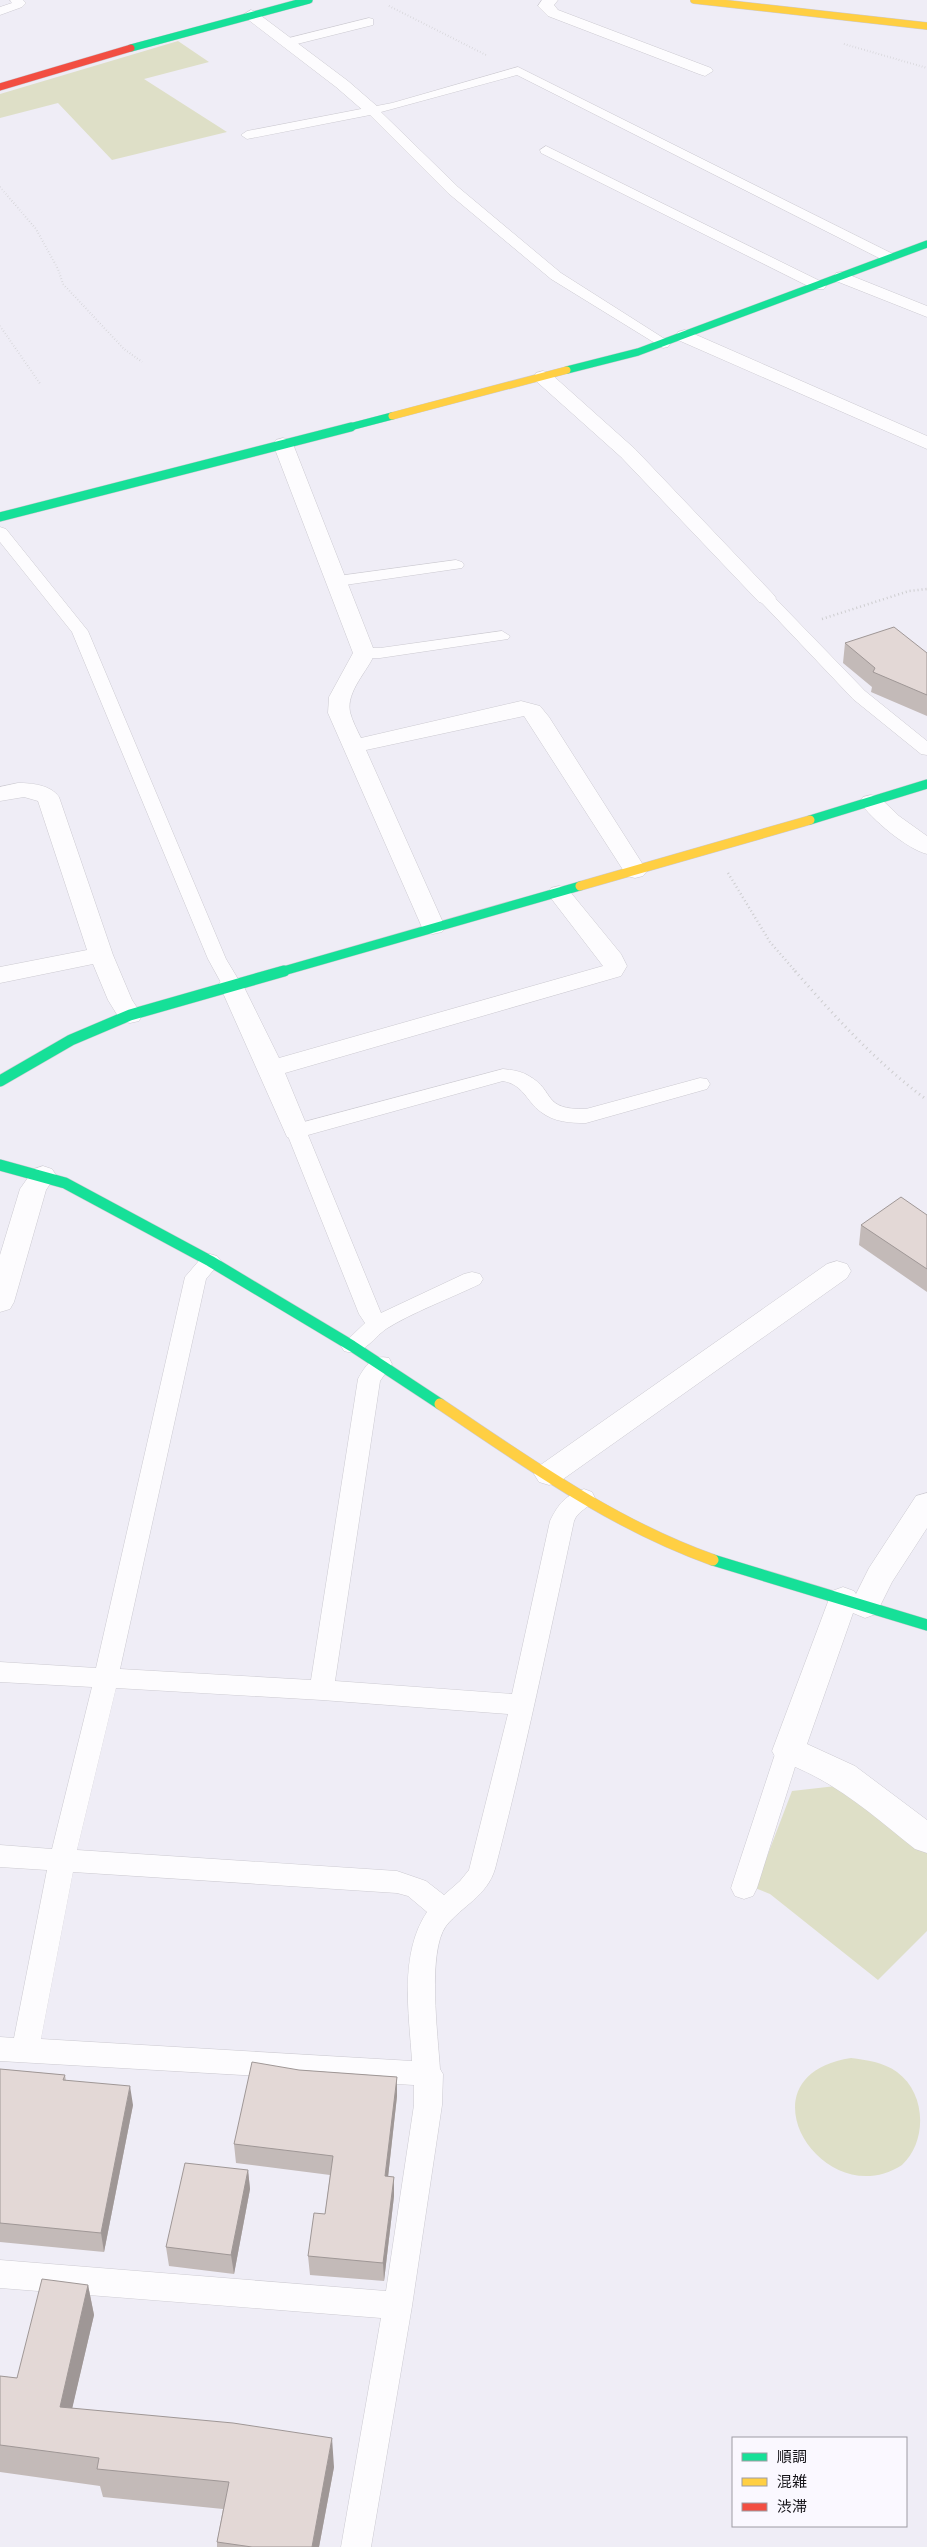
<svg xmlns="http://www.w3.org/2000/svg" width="927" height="2547" font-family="'IBM Plex Serif','Noto Sans JP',serif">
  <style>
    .green { fill: #dedfc7 }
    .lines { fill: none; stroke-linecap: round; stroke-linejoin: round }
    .lane-casing { stroke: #cccad1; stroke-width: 1 }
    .street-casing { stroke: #cccad1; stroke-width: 1 }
    .fast-far2-casing { stroke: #cccad1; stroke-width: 8 }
    .fast-far1-casing { stroke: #cccad1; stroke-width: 10 }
    .fast-casing { stroke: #cccad1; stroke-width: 12 }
    .slow-far2-casing { stroke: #cccad1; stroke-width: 8 }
    .slow-far1-casing { stroke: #cccad1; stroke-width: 10 }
    .slow-casing { stroke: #cccad1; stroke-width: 12 }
    .jam-casing { stroke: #cccad1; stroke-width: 8 }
    .path-far2 { stroke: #cdcdcf; stroke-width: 2; stroke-dasharray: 0.5 2.5; stroke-linecap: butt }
    .path-far1 { stroke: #cdcdcf; stroke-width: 2.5; stroke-dasharray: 1 3; stroke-linecap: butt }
    .path { stroke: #cdcdcf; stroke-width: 3; stroke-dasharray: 1 4; stroke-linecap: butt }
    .lane { fill: #fdfcfe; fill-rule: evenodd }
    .street { fill: #fdfcfe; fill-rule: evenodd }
    .fast-far2 { stroke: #16e098; stroke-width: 7 }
    .fast-far1 { stroke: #16e098; stroke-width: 9 }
    .fast { stroke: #16e098; stroke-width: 11 }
    .slow-far2 { stroke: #ffcf43; stroke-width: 7 }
    .slow-far1 { stroke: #ffcf43; stroke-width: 9 }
    .slow { stroke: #ffcf43; stroke-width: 11 }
    .jam { stroke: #f24e42; stroke-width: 7 }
    .wall { fill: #c3bab8 }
    .shaded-wall { fill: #9f9796 }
    .building { fill: #e3d8d6; stroke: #9f9796 }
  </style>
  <rect width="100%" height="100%" fill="#efedf6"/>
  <path class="green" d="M 178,41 L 209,62 L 144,79 L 227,132 L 112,160 L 58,103 L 0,118 L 0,94 Z
    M 836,1786 L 927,1853 L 927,1931 L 878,1980 L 770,1894 L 755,1888 L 792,1791 Z
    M 851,2058 C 867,2060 883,2062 897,2072 C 927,2094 927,2142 902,2165 C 823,2216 735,2076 851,2058 Z"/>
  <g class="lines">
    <defs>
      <path id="lane" d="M 10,0 L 23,0 L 26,3 L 22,7 L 0,15 L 0,7 L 12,3 Z
        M 369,18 L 373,19 L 373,25 L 289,46 L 283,42 L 285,39 Z
        M 518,67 L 895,255 L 897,258 L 890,262 L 885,261 L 517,75 L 381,112 L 458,187 L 561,273 L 668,341 L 670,344 L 668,347 L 663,348 L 551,279 L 448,193 L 370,115 L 247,139 L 241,135 L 247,131 L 392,103 Z
        M 546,146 L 824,283 L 826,286 L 824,289 L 814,289 L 541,153 L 540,150 Z
        M 0,527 L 6,529 L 88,631 L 226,959 L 241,984 L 238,988 L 224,988 L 208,959 L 72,632 L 0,542 Z
        M 456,560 L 462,562 L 464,565 L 462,568 L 338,586 L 330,581 L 338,576 Z
        M 766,593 L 772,595 L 865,691 L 927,741 L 927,755 L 921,754 L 853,699 L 760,601 L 758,598 Z
        M 502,631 L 510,636 L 508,639 L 380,658 L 364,658 L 356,653 L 364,648 L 380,648 Z
        M 503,1069 C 512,1070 521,1071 529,1076 C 556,1091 541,1110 586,1109 L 700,1078 L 707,1079 L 710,1084 L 707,1089 L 586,1123 C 570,1123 554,1122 541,1112 C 526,1101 524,1085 503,1081 L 308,1135 L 381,1313 L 464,1274 L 472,1272 L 480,1274 L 483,1279 L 480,1284 C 451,1298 411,1313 386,1329 C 372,1339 363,1357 344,1351 L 341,1346 L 365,1323 L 359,1314 L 286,1131 L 289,1126 Z
        M 210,1254 L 217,1256 L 221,1261 L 206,1279 L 120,1669 L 311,1680 L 358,1379 C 365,1366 373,1354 389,1358 L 392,1364 L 380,1381 L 335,1681 L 512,1694 L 550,1521 C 558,1504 566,1495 584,1489 L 592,1492 L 595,1498 C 590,1508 578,1510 574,1521 C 549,1637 525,1754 495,1869 C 487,1896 462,1906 446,1926 C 427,1952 438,2036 440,2069 L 443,2074 L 442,2105 L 412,2306 L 371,2547 L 341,2547 L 381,2318 L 0,2288 L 0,2260 L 386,2291 L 414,2105 L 414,2085 L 0,2061 L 0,2037 L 14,2038 L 47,1870 L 0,1867 L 0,1845 L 52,1849 L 92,1687 L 0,1682 L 0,1662 L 96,1668 L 185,1277 L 203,1256 ZM 116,1688 L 322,1700 L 508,1714 L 469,1870 L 460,1881 L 444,1895 L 426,1881 L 397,1871 L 77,1850 ZM 73,1872 L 397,1893 L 408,1896 L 427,1912 C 399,1954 409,2013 412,2061 L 41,2039 Z
        M 788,1741 L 797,1744 L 800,1751 L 757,1888 L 753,1896 L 744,1899 L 735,1896 L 731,1888 L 776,1751 L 779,1744 Z"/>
      <path id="street" d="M 542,0 L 558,0 L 554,5 L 558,10 L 711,68 L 713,71 L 705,76 L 699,74 L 548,16 L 538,6 Z
        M 251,10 L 256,12 L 348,81 L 378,107 L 380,110 L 378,113 L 366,113 L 336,87 L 246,18 L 243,15 Z
        M 842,272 L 927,306 L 927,317 L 836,281 L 833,277 L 836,273 Z
        M 685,330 L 927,436 L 927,449 L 678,340 L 676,336 L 678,332 Z
        M 543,371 L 550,373 L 635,449 L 773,594 L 776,598 L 773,602 L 766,604 L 759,602 L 621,457 L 536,381 L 534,377 L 536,373 Z
        M 283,438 L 290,440 L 293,444 L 375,653 C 368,671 346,691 350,712 C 352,720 357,730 361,738 L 521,701 L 540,706 L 549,717 L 647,871 L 643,876 L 635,878 L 627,876 L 524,716 L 366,750 L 445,927 L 442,932 L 433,934 L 424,932 L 328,713 L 329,697 L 353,653 L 273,444 L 276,440 Z
        M 18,783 C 32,783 51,785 59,797 L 113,955 L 132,1000 L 142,1015 L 139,1021 L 130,1023 L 121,1021 L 108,1000 L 93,964 L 0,983 L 0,967 L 87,950 L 38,801 L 24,797 L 0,801 L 0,787 Z
        M 871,795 L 879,797 L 899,816 L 927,836 L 927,854 C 907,849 871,819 860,802 L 863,797 Z
        M 559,886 L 567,888 L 621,954 L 627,966 L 621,976 L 285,1073 L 309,1131 L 305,1137 L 296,1140 L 287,1137 L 219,984 L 222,979 L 231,976 L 240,979 L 279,1058 L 603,966 L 547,893 L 551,888 Z
        M 43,1166 L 52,1169 L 56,1175 L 46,1190 L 14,1302 L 10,1309 L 0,1312 L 0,1255 L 20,1189 L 34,1169 Z
        M 837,1261 L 847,1264 L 851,1271 L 847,1278 L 559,1482 L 549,1485 L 539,1482 L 534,1474 L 539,1466 L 827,1264 Z
        M 927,1493 L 927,1528 L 892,1582 L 876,1614 L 865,1618 L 853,1613 L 807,1744 L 855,1766 L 927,1820 L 927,1853 L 915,1849 C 870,1813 833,1779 777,1760 L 772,1751 L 832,1591 L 843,1587 L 854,1591 L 856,1594 L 869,1568 L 916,1496 Z"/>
      <path id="fast-far2" d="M 131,48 L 309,0
        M 567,370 L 638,352 L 927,244
        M 346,428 L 392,416"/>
      <path id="fast-far1" d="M 0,517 L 351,427
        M 810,820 L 927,784
        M 280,972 L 580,886"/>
      <path id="fast" d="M 0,1081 L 71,1040 L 130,1015 L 284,971
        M 0,1165 L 65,1183 L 210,1261 L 352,1346 L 440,1404
        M 713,1560 L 927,1625"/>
      <path id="slow-far2" d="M 694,0 L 927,26
        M 392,416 L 567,370"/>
      <path id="slow-far1" d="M 580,886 L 810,820"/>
      <path id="slow" d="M 440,1404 C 528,1463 612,1524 713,1560"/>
      <path id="jam" d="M 0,87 L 131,48"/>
    </defs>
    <use href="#lane" class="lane-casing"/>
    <use href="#street" class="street-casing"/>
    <use href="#fast-far2" class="fast-far2-casing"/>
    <use href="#fast-far1" class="fast-far1-casing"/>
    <use href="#fast" class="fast-casing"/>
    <use href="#slow-far2" class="slow-far2-casing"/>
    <use href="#slow-far1" class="slow-far1-casing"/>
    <use href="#slow" class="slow-casing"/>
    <use href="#jam" class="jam-casing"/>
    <path class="path-far2" d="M 389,6 L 486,55
      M 844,44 L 927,68
      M 0,187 L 36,229 L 58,269 L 63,284 L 124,349 L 142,362
      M 0,326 L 41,385"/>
    <path class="path-far1" d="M 822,619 L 909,591 L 927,589
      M 728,873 L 770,942 L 796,972"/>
    <path class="path" d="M 795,971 C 836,1018 877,1063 927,1100"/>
    <use href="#lane" class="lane"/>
    <use href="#street" class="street"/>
    <use href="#fast-far2" class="fast-far2"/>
    <use href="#fast-far1" class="fast-far1"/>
    <use href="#fast" class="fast"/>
    <use href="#slow-far2" class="slow-far2"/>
    <use href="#slow-far1" class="slow-far1"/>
    <use href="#slow" class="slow"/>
    <use href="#jam" class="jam"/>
  </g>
  <path class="wall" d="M 845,643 L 927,653 L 927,716 L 871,692 L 872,687 L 843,663 Z
    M 927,1215 L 927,1292 L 859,1245 L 861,1225 Z
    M 0,2069 L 65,2075 L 66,2081 L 133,2105 L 104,2252 L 0,2242 Z
    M 299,2070 L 397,2077 L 397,2096 L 388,2177 L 394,2177 L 394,2196 L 384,2281 L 310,2275 L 308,2256 L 325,2214 L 330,2175 L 236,2163 L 234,2144 Z
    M 248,2170 L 250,2189 L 234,2274 L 169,2266 L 166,2247 Z
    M 88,2285 L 94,2315 L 72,2408 L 334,2467 L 319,2547 L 217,2547 L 217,2542 L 223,2509 L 103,2497 L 100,2486 L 0,2472 L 0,2376 L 17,2378 Z"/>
  <path class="shaded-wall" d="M 397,2077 L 397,2096 L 386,2195 L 385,2176 Z
    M 130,2086 L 133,2105 L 104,2252 L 101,2233 Z
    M 248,2170 L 250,2189 L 234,2274 L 231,2255 Z
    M 394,2177 L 394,2196 L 384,2281 L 383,2263 Z
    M 88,2285 L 94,2315 L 66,2435 L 60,2407 Z
    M 332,2438 L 334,2467 L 319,2547 L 312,2547 Z"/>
  <path class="building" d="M 894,627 L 927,653 L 927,695 L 873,672 L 875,668 L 845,643 Z
    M 901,1197 L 927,1215 L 927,1269 L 861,1225 Z
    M 252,2062 L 299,2070 L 397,2077 L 385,2176 L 394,2177 L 383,2263 L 308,2256 L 314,2213 L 325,2214 L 333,2156 L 234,2144 Z
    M 0,2069 L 65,2075 L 63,2080 L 130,2086 L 101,2233 L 0,2223 Z
    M 185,2163 L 248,2170 L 231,2255 L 166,2247 Z
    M 42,2279 L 88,2285 L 60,2407 L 233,2423 L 332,2438 L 312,2547 L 252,2547 L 217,2542 L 229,2482 L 97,2469 L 99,2458 L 0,2445 L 0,2376 L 17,2378 Z"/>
  <rect x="732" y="2437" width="175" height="90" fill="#faf8ff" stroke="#9e9ca3"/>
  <rect x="742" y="2453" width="25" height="8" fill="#16e098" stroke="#9e9ca3"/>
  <text x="777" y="2462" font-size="15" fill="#141318">順調</text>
  <rect x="742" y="2478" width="25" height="8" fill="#ffcf43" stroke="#9e9ca3"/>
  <text x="777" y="2487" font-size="15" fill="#141318">混雑</text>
  <rect x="742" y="2503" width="25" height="8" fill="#f24e42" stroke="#9e9ca3"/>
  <text x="777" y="2512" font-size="15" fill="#141318">渋滞</text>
</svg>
